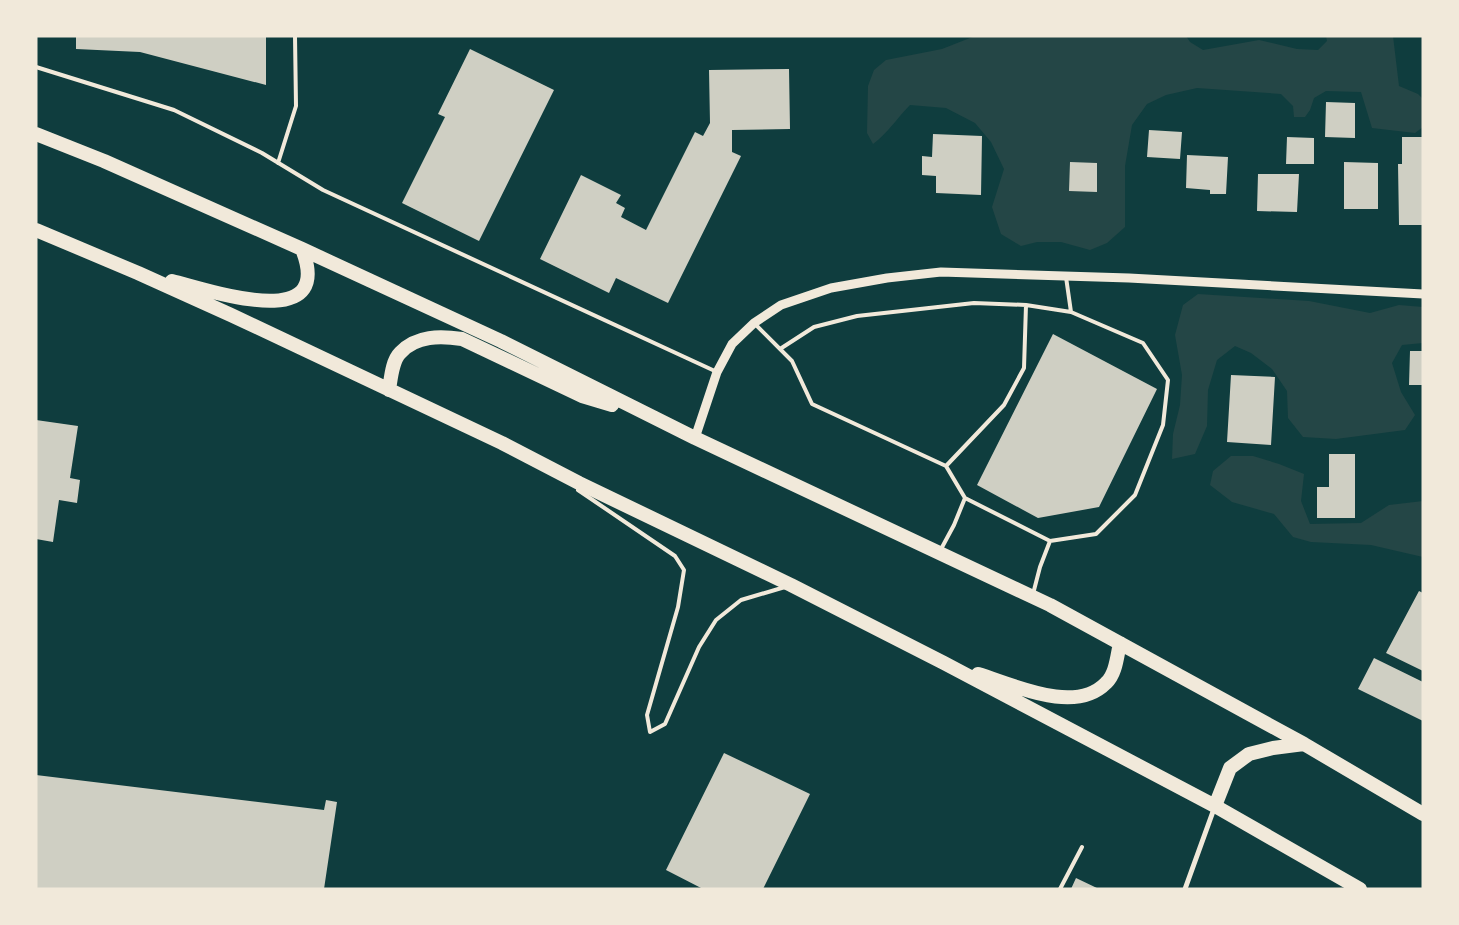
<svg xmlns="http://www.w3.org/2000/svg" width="1459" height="925" font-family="Literata,serif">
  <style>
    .green { fill: #244646 }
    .building { fill: #cfcfc3 }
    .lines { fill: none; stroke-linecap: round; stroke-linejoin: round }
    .service { stroke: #f1e9da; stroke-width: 4 }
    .minor { stroke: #f1e9da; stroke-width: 5 }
    .tertiary { stroke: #f1e9da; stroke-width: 9 }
    .trunk { stroke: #f1e9da; stroke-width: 14 }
  </style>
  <rect width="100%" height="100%" fill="#0f3d3e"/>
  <path class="green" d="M 975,36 L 1186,36 L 1190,42 L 1203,50 L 1259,40 L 1297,49 L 1318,50 L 1327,41 L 1326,36 L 1393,36 L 1399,86 L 1418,94 L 1423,99 L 1423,127 L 1415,133 L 1372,128 L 1361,92 L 1326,91 L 1314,98 L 1310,110 L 1305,117 L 1294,117 L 1293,106 L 1281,94 L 1197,88 L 1166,95 L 1147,104 L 1132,125 L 1125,166 L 1125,227 L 1107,243 L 1090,250 L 1061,242 L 1037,242 L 1021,246 L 1001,234 L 992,207 L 1004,169 L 991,142 L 975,123 L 946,108 L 910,105 C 897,118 888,133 873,144 L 867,133 L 868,86 L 874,70 L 886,60 L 942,49 Z
    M 1198,294 L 1309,301 L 1370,313 L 1399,305 L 1423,307 L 1423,343 L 1402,345 L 1392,363 L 1401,392 L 1415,415 L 1405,430 L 1336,439 L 1303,437 L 1288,418 L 1287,391 L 1272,369 L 1251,353 L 1235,346 L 1217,360 L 1208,390 L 1207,426 L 1195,454 L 1172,459 L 1173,434 L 1180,405 L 1182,375 L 1175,335 L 1183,305 Z
    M 1231,456 L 1253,456 L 1279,464 L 1304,474 L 1301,501 L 1310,524 L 1361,523 L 1389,505 L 1423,501 L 1423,557 L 1371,545 L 1311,542 L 1293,537 L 1274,514 L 1232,502 L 1210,485 L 1213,471 Z"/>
  <path class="building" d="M 76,36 L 266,36 L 266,85 L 140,52 L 76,49 Z
    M 470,49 L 554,90 L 479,241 L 402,203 L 445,117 L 438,114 Z
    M 789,69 L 790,129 L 732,130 L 732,152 L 741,156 L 668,303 L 616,278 L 609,293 L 540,259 L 581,175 L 621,195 L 616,203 L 625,208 L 621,217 L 646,230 L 695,132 L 703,136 L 710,123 L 709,70 Z
    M 1326,102 L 1355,103 L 1355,138 L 1325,137 Z
    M 1149,130 L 1182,132 L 1180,159 L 1147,157 Z
    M 933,134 L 982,136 L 981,195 L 936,193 L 936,176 L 922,175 L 922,156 L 932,157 Z
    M 1287,137 L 1314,138 L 1314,164 L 1286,164 Z
    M 1402,137 L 1423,137 L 1423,225 L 1399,225 L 1398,164 L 1402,164 Z
    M 1187,155 L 1228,157 L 1226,194 L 1210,194 L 1210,190 L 1186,188 Z
    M 1070,162 L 1097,163 L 1097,192 L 1069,191 Z
    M 1344,162 L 1378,163 L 1378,209 L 1344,209 Z
    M 1258,174 L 1299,174 L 1297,212 L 1257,211 Z
    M 1053,334 L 1157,389 L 1099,507 L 1038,518 L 977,485 Z
    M 1410,351 L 1423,351 L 1423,385 L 1409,385 Z
    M 1231,375 L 1275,377 L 1271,445 L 1227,442 Z
    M 36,420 L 78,426 L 70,478 L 80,480 L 77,503 L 59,500 L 53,542 L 36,539 Z
    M 1329,454 L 1355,454 L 1355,518 L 1317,518 L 1317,487 L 1329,487 Z
    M 1419,591 L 1423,593 L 1423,671 L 1386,653 Z
    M 1374,658 L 1423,682 L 1423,721 L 1358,689 Z
    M 724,753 L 810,794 L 763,889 L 703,889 L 666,870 Z
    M 36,775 L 324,810 L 326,800 L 337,802 L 324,889 L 36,889 Z
    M 1076,878 L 1099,889 L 1071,889 Z"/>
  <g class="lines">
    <path class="service" d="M 36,67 L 174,110 L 262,153 L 323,190 L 717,372
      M 278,163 L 296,106 L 295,36
      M 754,323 L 792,361 L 812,404 L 946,466 L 965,498 L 1050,541 L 1096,534 L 1135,495 L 1163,425 L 1168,380 L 1143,343 L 1071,312 L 1066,277
      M 780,349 L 814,327 L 857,316 L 974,303 L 1026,305 L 1071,312
      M 946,466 L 1004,405 L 1024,368 L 1026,305
      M 578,490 L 675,556 L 684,570 L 678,607 L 647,715 L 650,732 L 665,724 L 699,647 L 716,620 L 741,600 L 785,587
      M 940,551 L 954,525 L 965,498
      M 1033,594 L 1040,567 L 1050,541
      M 1060,889 L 1082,847"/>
    <path class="minor" d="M 1185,889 L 1215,806"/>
    <path class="tertiary" d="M 695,438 L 717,372 L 732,344 L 754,323 L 781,305 L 831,288 L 887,278 L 941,272 L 1129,278 L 1423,294"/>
    <path class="trunk" d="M 36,134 L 104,161 L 302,249 L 501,341 L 695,438 L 1050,605 L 1304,744 L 1423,814
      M 36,230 L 138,273 L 231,315 L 502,443 L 579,483 L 791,585 L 944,663 L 1215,806 L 1360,889
      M 172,281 C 209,290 336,335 302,249
      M 389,390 C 391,378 392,361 400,353 C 416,335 441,336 462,339 L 582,396 L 612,405
      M 978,674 C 1014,685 1075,715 1106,683 C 1116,674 1117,656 1120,643
      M 1215,806 L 1230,768 L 1249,754 L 1273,748 L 1304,744"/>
  </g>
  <rect width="1459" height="925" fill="none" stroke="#f1e9da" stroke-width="75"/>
</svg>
